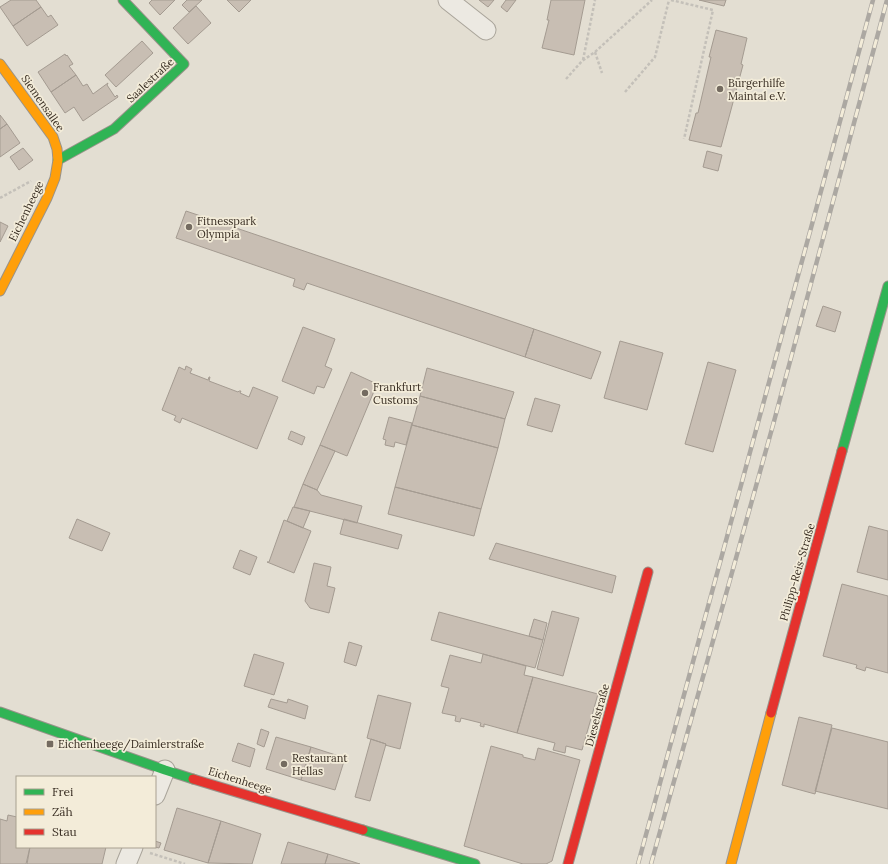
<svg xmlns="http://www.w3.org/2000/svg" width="888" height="864" font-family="Lora,serif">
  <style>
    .building { fill: #c8beb3; stroke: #a49b91 }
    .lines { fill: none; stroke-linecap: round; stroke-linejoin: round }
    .street-casing { stroke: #a9a49a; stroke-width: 21 }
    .fast-casing { stroke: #99938a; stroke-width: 11 }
    .slow-casing { stroke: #99938a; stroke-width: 11 }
    .jam-casing { stroke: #99938a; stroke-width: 11 }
    .path { stroke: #c4c0b9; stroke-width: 2.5; stroke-dasharray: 3 2; stroke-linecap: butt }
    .street { stroke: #ece9e2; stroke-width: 19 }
    .fast { stroke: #30b455; stroke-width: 9 }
    .slow { stroke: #ff9f0a; stroke-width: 9 }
    .jam { stroke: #e5322d; stroke-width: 9 }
    .rail-casing { stroke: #aca8a2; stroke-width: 4.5 }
    .rail { stroke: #f3ecd9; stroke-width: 3; stroke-dasharray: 9; stroke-linecap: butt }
    .poi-dot { fill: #746b60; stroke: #f3ecd9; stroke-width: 1.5 }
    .labels { text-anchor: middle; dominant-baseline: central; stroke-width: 3.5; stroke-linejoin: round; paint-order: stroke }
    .street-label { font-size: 11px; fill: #382d22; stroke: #f3ecd9 }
    .poi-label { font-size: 11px; fill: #382d22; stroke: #f3ecd9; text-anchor: start }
  </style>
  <rect width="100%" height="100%" fill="#e3ded2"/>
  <path class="building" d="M 11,0 L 36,0 L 41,7 L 13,26 L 0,7 Z
    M 152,0 L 175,0 L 160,15 L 149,3 Z
    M 187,0 L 202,0 L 189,12 L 182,5 Z
    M 227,0 L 251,0 L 239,12 Z
    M 479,0 L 494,0 L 488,7 Z
    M 506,0 L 516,0 L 507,12 L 501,7 Z
    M 551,0 L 585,0 L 574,55 L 542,48 L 549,20 L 547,20 Z
    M 699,0 L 726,0 L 724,6 Z
    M 196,6 L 211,23 L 188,44 L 173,28 Z
    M 41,7 L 48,17 L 51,15 L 58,25 L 27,46 L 13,26 Z
    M 716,30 L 747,38 L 741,64 L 743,65 L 721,147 L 689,140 L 696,113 L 698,113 L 711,57 L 709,57 Z
    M 142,41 L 153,53 L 116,87 L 105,75 Z
    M 65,54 L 66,56 L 67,55 L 73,64 L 69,66 L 76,75 L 51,92 L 38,72 Z
    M 76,75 L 83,86 L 87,84 L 93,94 L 108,83 L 107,85 L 115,97 L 117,95 L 118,97 L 83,121 L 74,107 L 65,113 L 51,92 Z
    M 0,115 L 7,124 L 0,129 Z
    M 7,124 L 20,143 L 0,157 L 0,129 Z
    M 23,148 L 33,160 L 19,170 L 10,157 Z
    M 707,151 L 722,155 L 718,171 L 703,167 Z
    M 186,211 L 534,329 L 525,357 L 307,283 L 304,290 L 293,286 L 295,279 L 176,238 Z
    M 0,222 L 8,226 L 0,242 Z
    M 823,306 L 841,312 L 835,332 L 816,326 Z
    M 303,327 L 335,339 L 325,366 L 332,369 L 324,388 L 317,386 L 314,394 L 282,381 Z
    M 534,329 L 601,352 L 591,379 L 525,357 Z
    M 620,341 L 663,353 L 647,410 L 604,398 Z
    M 708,362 L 736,370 L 713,452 L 685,444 Z
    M 186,366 L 192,369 L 190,373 L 208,380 L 209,377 L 210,377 L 209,381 L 238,392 L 239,391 L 241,391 L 240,393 L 249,397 L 253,387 L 278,397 L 257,449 L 182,418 L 180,423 L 174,420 L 176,416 L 162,410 L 179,367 L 185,370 Z
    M 427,368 L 514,392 L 505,419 L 420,396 Z
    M 351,372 L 377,384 L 347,456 L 320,445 Z
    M 420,396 L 505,419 L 498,448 L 412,425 Z
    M 535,398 L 560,405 L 552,432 L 527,425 Z
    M 389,417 L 412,423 L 406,445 L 395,442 L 394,447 L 385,445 L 386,440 L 383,439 Z
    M 412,425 L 498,448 L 481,509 L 395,487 Z
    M 291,431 L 305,437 L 302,445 L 288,439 Z
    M 320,445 L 335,451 L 317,490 L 303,484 Z
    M 303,484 L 317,490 L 321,495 L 362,506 L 357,523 L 294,507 Z
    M 395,487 L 481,509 L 474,536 L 388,514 Z
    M 293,507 L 310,511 L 303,528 L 287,521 Z
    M 77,519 L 110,533 L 102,551 L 69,538 Z
    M 344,519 L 402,535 L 398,549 L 340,534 Z
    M 284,520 L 311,531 L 294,573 L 267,562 L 269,562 Z
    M 869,526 L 888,531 L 888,580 L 857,572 Z
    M 496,543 L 616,576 L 612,593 L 489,559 Z
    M 240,550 L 257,557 L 250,575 L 233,568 Z
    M 314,563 L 331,567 L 327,586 L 335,588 L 329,613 L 310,608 L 305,601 Z
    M 842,584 L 888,596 L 888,673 L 866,667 L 865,671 L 856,668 L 857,665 L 823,656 Z
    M 552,611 L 579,618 L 563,676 L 537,669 Z
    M 439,612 L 543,640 L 535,668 L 431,640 Z
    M 534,619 L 547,623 L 543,640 L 529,636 Z
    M 349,642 L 362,646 L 356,666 L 344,662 Z
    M 254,654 L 284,663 L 274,695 L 244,686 Z
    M 483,654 L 526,666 L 524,675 L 533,677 L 517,733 L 484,724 L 484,727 L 480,726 L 481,723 L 461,718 L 460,722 L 455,721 L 456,716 L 442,713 L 449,688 L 441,686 L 450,655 L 481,663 Z
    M 533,677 L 598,694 L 582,750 L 566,746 L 565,753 L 553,750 L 555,743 L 517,733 Z
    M 378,695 L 411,703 L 400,749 L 385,745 L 386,744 L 367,738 Z
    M 271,699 L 287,703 L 288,699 L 308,706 L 305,719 L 268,707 Z
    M 799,717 L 832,725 L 815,794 L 782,785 Z
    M 832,728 L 888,742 L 888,809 L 815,791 Z
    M 261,729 L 269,732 L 264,747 L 257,744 Z
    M 276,737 L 311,747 L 301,780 L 266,769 Z
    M 371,739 L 386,744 L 370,801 L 355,797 Z
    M 238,743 L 255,749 L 250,767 L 232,761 Z
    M 491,746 L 523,755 L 523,757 L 535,760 L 538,748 L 580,760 L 552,861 L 546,864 L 523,864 L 464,846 Z
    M 311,747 L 345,758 L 335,790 L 301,780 Z
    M 177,808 L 221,821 L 208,863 L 164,850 Z
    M 8,815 L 17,817 L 17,847 L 30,847 L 26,864 L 0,864 L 0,819 L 7,821 Z
    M 221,821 L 261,834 L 252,864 L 208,863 Z
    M 155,841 L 161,843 L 159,848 L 155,847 Z
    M 288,842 L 328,854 L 325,864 L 281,864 Z
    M 30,847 L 106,847 L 102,864 L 27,864 Z
    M 328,854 L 360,864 L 325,864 Z"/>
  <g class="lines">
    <defs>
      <path id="street" d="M 448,0 L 486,30
        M 155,795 L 165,770
        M 126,864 L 133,847"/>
      <path id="fast" d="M 58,160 L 114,129 L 184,64 L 123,0
        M 842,451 L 888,286
        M 0,712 L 165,770 L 193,779
        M 363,830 L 475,864"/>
      <path id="slow" d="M 0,64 L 53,137 L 57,149 L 58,160 L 55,178 L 47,198 L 0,291
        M 731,864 L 771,713"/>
      <path id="jam" d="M 771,713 L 842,451
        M 193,779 L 363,830
        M 568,864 L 648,572"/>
    </defs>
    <use href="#street" class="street-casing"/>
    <use href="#fast" class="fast-casing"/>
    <use href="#slow" class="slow-casing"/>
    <use href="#jam" class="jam-casing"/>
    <path class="path" d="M 671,0 L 713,10 L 684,139
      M 595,52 L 602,73
      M 583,60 L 595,0
      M 566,79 L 582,61 L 595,52 L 652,0
      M 625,92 L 655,57 L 669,0
      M 0,198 L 31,181
      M 150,853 L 185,864"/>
    <use href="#street" class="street"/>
    <use href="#fast" class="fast"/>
    <use href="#slow" class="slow"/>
    <use href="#jam" class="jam"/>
    <defs>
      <path id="rail" d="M 638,864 L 873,0
        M 651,864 L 773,425 L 887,0"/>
    </defs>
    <use href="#rail" class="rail-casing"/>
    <use href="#rail" class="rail"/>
  </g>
  <g class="poi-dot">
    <circle cx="720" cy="89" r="4"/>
    <circle cx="189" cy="227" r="4"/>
    <circle cx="365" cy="393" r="4"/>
    <rect x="46" y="740" width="8" height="8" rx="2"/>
    <circle cx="284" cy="764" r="4"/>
  </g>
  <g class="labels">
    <g class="street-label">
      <text transform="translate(150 80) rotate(-43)">Saalestraße</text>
      <text transform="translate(43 103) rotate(55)">Siemensallee</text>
      <text transform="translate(26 211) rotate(-64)">Eichenheege</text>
      <text transform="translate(797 572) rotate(-74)">Philipp-Reis-Straße</text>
      <text transform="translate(597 715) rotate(-75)">Dieselstraße</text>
      <text transform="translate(240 780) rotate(17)">Eichenheege</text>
    </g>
    <g class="poi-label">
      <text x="728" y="83">Bürgerhilfe<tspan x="728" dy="13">Maintal e.V.</tspan></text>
      <text x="197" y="221">Fitnesspark<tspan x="197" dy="13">Olympia</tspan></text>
      <text x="373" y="387">Frankfurt<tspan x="373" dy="13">Customs</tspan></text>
      <text x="58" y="744">Eichenheege/Daimlerstraße</text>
      <text x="292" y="758">Restaurant<tspan x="292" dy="13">Hellas</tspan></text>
    </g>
  </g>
  <rect x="16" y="776" width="140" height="72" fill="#f3ecd9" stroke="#a8a090"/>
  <rect x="24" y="789" width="20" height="6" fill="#30b455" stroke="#a8a090"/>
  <text x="52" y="796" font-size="12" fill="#382d22">Frei</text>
  <rect x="24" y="809" width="20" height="6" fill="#ff9f0a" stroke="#a8a090"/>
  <text x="52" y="816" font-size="12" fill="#382d22">Zäh</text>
  <rect x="24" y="829" width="20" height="6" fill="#e5322d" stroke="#a8a090"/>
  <text x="52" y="836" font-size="12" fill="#382d22">Stau</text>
</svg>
